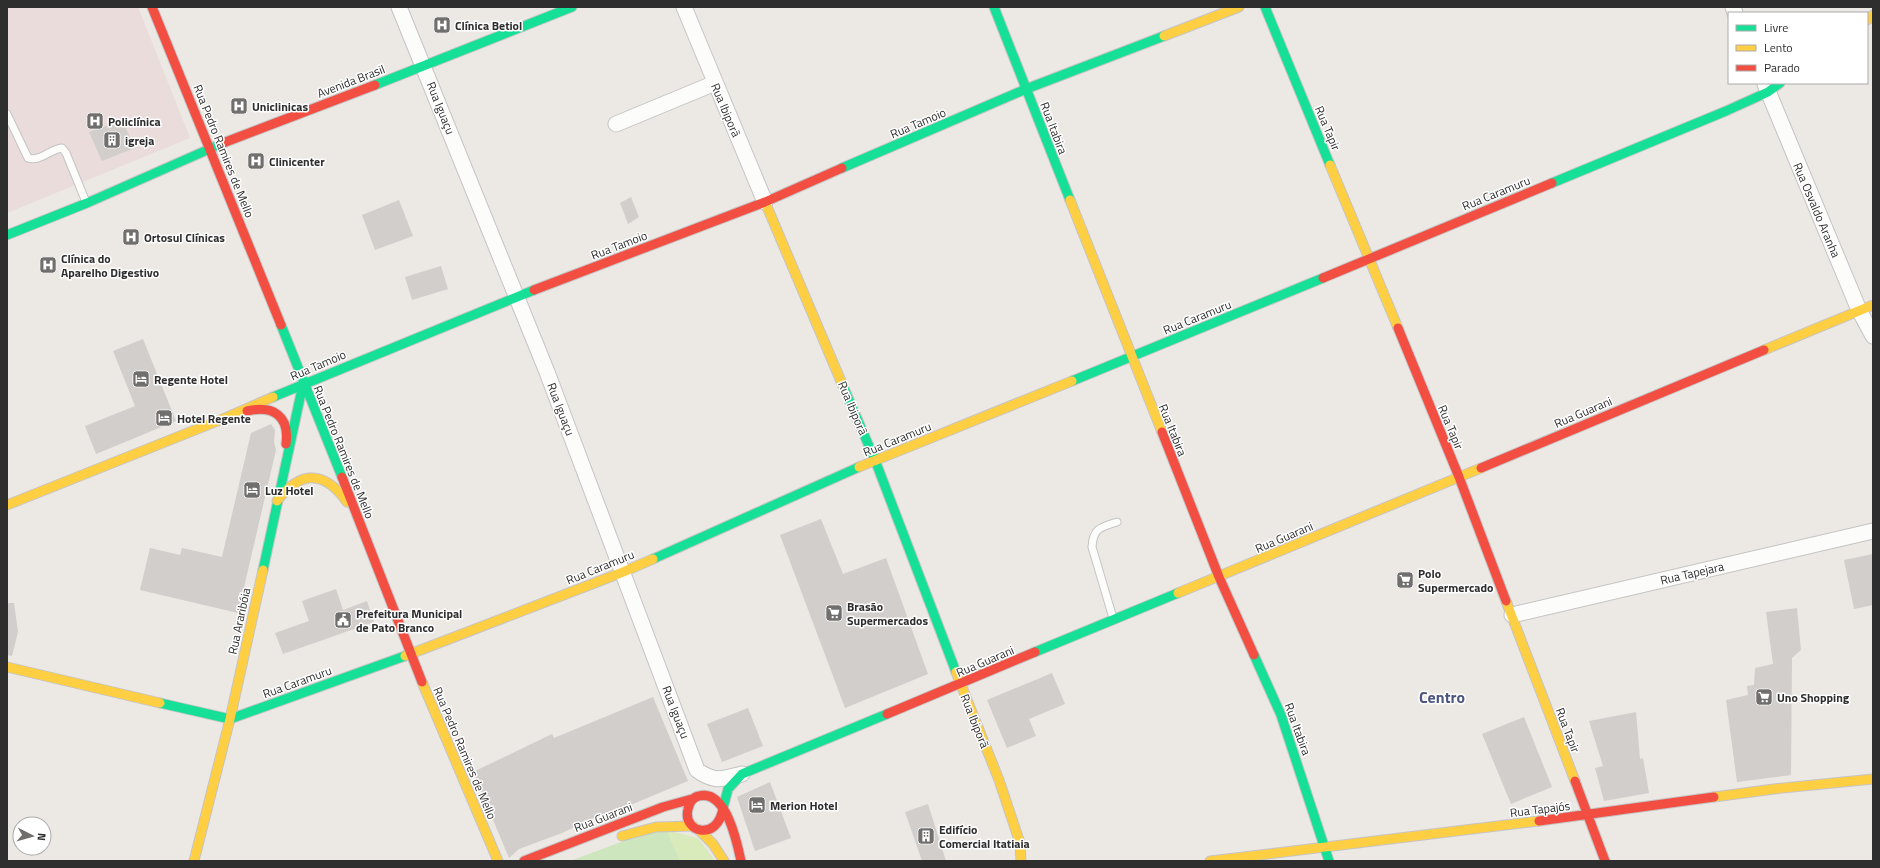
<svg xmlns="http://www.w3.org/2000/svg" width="1880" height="868" font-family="'Titillium Web',sans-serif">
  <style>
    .medical { fill: #e9dcdb }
    .green { fill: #cee6be }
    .pitch { fill: #d9eabb }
    .building { fill: #d1cecb }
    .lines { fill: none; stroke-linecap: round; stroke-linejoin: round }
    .lane-casing { stroke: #c5c4c5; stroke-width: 9 }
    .street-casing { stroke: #c5c4c5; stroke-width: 17 }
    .fast-casing { stroke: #c5c4c5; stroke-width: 11 }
    .slow-casing { stroke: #c5c4c5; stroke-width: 11 }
    .jam-casing { stroke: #c5c4c5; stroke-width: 11 }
    .lane { stroke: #fcfcfb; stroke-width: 7 }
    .street { stroke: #fcfcfb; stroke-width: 15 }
    .fast { stroke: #16e098; stroke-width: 9 }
    .slow { stroke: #ffcf43; stroke-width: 9 }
    .jam { stroke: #f24e42; stroke-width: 9 }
    .labels { text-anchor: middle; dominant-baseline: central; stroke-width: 3; stroke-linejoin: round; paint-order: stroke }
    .poi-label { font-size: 12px; font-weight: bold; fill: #2e2e2e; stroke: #fff; text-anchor: start }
    .street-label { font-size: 12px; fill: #2e2e2e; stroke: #fff }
    .district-label { font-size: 16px; font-weight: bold; fill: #4d5680; stroke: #fff }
  </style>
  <rect width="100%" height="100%" fill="#ece8e4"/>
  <path class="medical" d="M 7,7 L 138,7 L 190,138 L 7,213 Z"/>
  <path class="green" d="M 666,830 L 715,861 L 570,861 L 637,836 Z"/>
  <path class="pitch" d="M 666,830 L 698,838 L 715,861 L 680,861 Z"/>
  <path class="building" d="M 122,120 L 135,148 L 102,161 L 89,132 Z
    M 631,197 L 639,217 L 628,224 L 620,203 Z
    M 399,200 L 413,236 L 375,250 L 362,215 Z
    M 441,266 L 448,289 L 412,300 L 405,277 Z
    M 143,339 L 176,421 L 96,454 L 85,426 L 135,406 L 113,351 Z
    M 271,424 L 275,430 L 274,442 L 276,450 L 238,613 L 140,590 L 150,548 L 180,555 L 182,548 L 222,557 L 251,433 Z
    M 821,519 L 843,574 L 886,558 L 928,674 L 845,708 L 780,535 Z
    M 1873,554 L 1873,605 L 1854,609 L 1844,560 Z
    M 336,589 L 343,610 L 367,601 L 374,622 L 283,654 L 275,633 L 309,621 L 302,601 Z
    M 7,603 L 14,603 L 18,632 L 12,656 L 7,655 Z
    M 1797,608 L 1801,650 L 1792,658 L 1791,775 L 1737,782 L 1726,700 L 1748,695 L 1747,686 L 1754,685 L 1755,668 L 1773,664 L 1766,612 Z
    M 1052,673 L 1065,704 L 1029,719 L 1036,736 L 1007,748 L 987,700 Z
    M 653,697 L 688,781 L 597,819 L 596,817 L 562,833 L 519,849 L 509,858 L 473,772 L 552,734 L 554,738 Z
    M 748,708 L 763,746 L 722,762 L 707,724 Z
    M 1636,712 L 1640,759 L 1643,758 L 1649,793 L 1604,801 L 1595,768 L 1603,766 L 1589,721 Z
    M 1524,717 L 1552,787 L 1511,804 L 1482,734 Z
    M 770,782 L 791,838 L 755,851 L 737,797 Z
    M 928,804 L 946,861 L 922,861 L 905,812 Z"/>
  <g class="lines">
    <defs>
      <path id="lane" d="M 7,114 L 28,158 C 40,162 50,149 62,148 L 66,153 L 86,202
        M 1113,618 L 1092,547 C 1093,528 1101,527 1117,522"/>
      <path id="street" d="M 399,7 L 547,372 L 697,770 C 715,783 722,779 742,774
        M 684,7 L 765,202
        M 1733,7 L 1735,13
        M 1765,84 L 1859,310 L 1873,336
        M 616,124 L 715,83
        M 1512,615 L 1873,531"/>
      <path id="fast" d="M 994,7 L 1070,200
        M 1265,7 L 1330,165
        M 375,85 L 572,7
        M 842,168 L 1026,89 L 1164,36
        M 1552,183 L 1726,111 L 1768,92 L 1780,83
        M 7,235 L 87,203 L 223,143
        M 281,325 L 342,477
        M 1072,381 L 1323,278
        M 843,386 L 875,460 L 956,672
        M 273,397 L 534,290
        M 653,559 L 859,467
        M 263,570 L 303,384
        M 1035,652 L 1178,593
        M 1254,655 L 1281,715 L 1329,861
        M 160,703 L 230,719 L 405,656
        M 723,808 L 728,789 L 742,774 L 887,714"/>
      <path id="slow" d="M 1867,20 L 1873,15
        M 1164,36 L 1239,7
        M 1330,165 L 1398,328
        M 1070,200 L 1162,432
        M 765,202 L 843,386
        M 1764,350 L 1873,305
        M 859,467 L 1072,381
        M 277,501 C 301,470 324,470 347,502
        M 7,505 L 225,418 L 273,397
        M 1178,593 L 1481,468
        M 1506,601 L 1575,781
        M 405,656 L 623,572 L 653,559
        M 7,667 L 160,703
        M 956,672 L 999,780 L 1020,843 L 1021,861
        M 422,682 L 498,861
        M 1714,797 L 1774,789 L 1873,779
        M 699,830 L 713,844 L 724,861
        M 622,836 L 656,827 L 693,826
        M 194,861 L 230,719 L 263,570
        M 1210,861 L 1539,821"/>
      <path id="jam" d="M 152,7 L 281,325
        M 223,143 L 375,85
        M 1323,278 L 1552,183
        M 534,290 L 765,202 L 842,168
        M 1398,328 L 1459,477 L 1506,601
        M 247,411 C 273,405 290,416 286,444
        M 1162,432 L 1219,577 L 1254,655
        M 1481,468 L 1764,350
        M 342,477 L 422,682
        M 887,714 L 1035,652
        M 1575,781 L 1605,861
        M 723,808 C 718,842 682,833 688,809 C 689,803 693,797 699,796 C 726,789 737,842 741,861
        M 1539,821 L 1714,797
        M 524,861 L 663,807 L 692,799"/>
    </defs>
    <use href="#lane" class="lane-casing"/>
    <use href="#street" class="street-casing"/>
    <use href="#fast" class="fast-casing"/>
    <use href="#slow" class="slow-casing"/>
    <use href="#jam" class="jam-casing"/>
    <use href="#lane" class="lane"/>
    <use href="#street" class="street"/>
    <use href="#fast" class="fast"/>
    <use href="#slow" class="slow"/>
    <use href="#jam" class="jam"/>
  </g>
  <defs>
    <symbol id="hospital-square" viewBox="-11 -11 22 22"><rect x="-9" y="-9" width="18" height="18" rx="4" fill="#706f6e" stroke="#fff"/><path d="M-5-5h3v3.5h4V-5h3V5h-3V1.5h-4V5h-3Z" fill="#fff"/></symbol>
    <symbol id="building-square" viewBox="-11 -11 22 22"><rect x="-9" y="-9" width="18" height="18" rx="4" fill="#706f6e" stroke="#fff"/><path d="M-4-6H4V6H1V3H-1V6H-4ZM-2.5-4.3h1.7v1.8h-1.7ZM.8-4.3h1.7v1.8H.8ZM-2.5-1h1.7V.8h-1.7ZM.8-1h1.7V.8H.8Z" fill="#fff"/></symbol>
    <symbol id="hotel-square" viewBox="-11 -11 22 22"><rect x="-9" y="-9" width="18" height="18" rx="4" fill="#706f6e" stroke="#fff"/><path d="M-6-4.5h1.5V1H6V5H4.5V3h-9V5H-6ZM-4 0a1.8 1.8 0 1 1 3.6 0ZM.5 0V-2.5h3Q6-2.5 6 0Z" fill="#fff"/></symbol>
    <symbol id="supermarket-square" viewBox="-11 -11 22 22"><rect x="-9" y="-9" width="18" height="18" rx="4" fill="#706f6e" stroke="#fff"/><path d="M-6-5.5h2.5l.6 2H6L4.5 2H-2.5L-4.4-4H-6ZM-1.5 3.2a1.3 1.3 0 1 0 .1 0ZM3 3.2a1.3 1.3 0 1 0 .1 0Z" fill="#fff"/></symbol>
    <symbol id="civic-square" viewBox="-11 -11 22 22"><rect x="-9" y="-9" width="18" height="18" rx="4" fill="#706f6e" stroke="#fff"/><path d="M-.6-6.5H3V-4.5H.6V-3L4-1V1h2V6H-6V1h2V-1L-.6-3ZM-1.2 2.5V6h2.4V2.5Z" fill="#fff"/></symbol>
  </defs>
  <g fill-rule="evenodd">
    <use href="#hospital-square" x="432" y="15" width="20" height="20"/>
    <use href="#hospital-square" x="229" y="96" width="20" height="20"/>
    <use href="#hospital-square" x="85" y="111" width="20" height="20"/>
    <use href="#building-square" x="102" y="130" width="20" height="20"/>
    <use href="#hospital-square" x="246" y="151" width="20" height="20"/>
    <use href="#hospital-square" x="121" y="227" width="20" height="20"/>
    <use href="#hospital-square" x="38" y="255" width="20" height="20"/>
    <use href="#hotel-square" x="131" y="369" width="20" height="20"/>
    <use href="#hotel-square" x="154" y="408" width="20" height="20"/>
    <use href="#hotel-square" x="242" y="480" width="20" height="20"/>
    <use href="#supermarket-square" x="1395" y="570" width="20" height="20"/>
    <use href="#supermarket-square" x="824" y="603" width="20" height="20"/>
    <use href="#civic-square" x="333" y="610" width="20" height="20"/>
    <use href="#supermarket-square" x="1754" y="687" width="20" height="20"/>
    <use href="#hotel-square" x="747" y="795" width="20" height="20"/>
    <use href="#building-square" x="916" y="826" width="20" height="20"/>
  </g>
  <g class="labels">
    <g class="poi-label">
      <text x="455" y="25">Clínica Betiol</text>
      <text x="252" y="106">Uniclinicas</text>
      <text x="108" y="121">Policlínica</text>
      <text x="125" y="140">igreja</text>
      <text x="269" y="161">Clinicenter</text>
      <text x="144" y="237">Ortosul Clínicas</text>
      <text x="61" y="258">Clínica do<tspan x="61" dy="14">Aparelho Digestivo</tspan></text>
      <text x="154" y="379">Regente Hotel</text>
      <text x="177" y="418">Hotel Regente</text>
      <text x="265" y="490">Luz Hotel</text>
      <text x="1418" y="573">Polo<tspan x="1418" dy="14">Supermercado</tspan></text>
      <text x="847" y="606">Brasão<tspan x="847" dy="14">Supermercados</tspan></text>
      <text x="356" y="613">Prefeitura Municipal<tspan x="356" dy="14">de Pato Branco</tspan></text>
      <text x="1777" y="697">Uno Shopping</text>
      <text x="770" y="805">Merion Hotel</text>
      <text x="939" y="829">Edifício<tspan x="939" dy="14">Comercial Itatiaia</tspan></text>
    </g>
    <g class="street-label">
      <text transform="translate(351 81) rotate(-21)">Avenida Brasil</text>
      <text transform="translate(441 108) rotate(68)">Rua Iguaçu</text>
      <text transform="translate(726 110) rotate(67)">Rua Ibiporã</text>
      <text transform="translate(918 123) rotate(-23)">Rua Tamoio</text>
      <text transform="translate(1054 128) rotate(69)">Rua Itabira</text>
      <text transform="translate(1328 128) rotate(67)">Rua Tapir</text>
      <text transform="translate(224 151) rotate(68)">Rua Pedro Ramires de Mello</text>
      <text transform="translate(1496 193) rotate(-22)">Rua Caramuru</text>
      <text transform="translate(1817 210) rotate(67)">Rua Osvaldo Aranha</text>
      <text transform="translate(619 245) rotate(-21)">Rua Tamoio</text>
      <text transform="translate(1197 317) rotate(-22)">Rua Caramuru</text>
      <text transform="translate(318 365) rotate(-23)">Rua Tamoio</text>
      <text transform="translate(853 408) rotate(67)">Rua Ibiporã</text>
      <text transform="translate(561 409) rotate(69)">Rua Iguaçu</text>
      <text transform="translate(1583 412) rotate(-23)">Rua Guarani</text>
      <text transform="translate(1451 427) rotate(67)">Rua Tapir</text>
      <text transform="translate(1173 430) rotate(68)">Rua Itabira</text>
      <text transform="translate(897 439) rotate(-22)">Rua Caramuru</text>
      <text transform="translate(344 452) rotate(68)">Rua Pedro Ramires de Mello</text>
      <text transform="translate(1284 537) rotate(-23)">Rua Guarani</text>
      <text transform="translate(600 567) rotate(-22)">Rua Caramuru</text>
      <text transform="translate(1692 573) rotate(-13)">Rua Tapejara</text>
      <text transform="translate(239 621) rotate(-78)">Rua Araribóia</text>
      <text transform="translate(985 661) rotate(-23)">Rua Guarani</text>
      <text transform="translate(297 682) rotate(-20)">Rua Caramuru</text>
      <text transform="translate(676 712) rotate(69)">Rua Iguaçu</text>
      <text transform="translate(975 721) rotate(68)">Rua Ibiporã</text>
      <text transform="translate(1298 729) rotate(70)">Rua Itabira</text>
      <text transform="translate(1568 730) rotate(69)">Rua Tapir</text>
      <text transform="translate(465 753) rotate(67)">Rua Pedro Ramires de Mello</text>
      <text transform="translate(1540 809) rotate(-7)">Rua Tapajós</text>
      <text transform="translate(603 817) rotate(-21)">Rua Guarani</text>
    </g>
    <g class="district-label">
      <text x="1442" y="697">Centro</text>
    </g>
  </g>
  <rect width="1880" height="868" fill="none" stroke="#2e2e2e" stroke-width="16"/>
  <rect x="1728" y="12" width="140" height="72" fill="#ffffff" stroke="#ababab"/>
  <rect x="1736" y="25" width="20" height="6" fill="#16e098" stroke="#ababab"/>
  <text x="1764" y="32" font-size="12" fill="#2e2e2e">Livre</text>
  <rect x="1736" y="45" width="20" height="6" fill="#ffcf43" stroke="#ababab"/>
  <text x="1764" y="52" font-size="12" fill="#2e2e2e">Lento</text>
  <rect x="1736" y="65" width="20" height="6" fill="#f24e42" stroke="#ababab"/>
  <text x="1764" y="72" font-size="12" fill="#2e2e2e">Parado</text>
  <g transform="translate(32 836) rotate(96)"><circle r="19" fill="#ffffff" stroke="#ababab"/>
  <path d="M0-3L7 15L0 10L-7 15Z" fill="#706f6e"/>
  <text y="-6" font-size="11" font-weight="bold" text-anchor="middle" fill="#2e2e2e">N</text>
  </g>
</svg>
